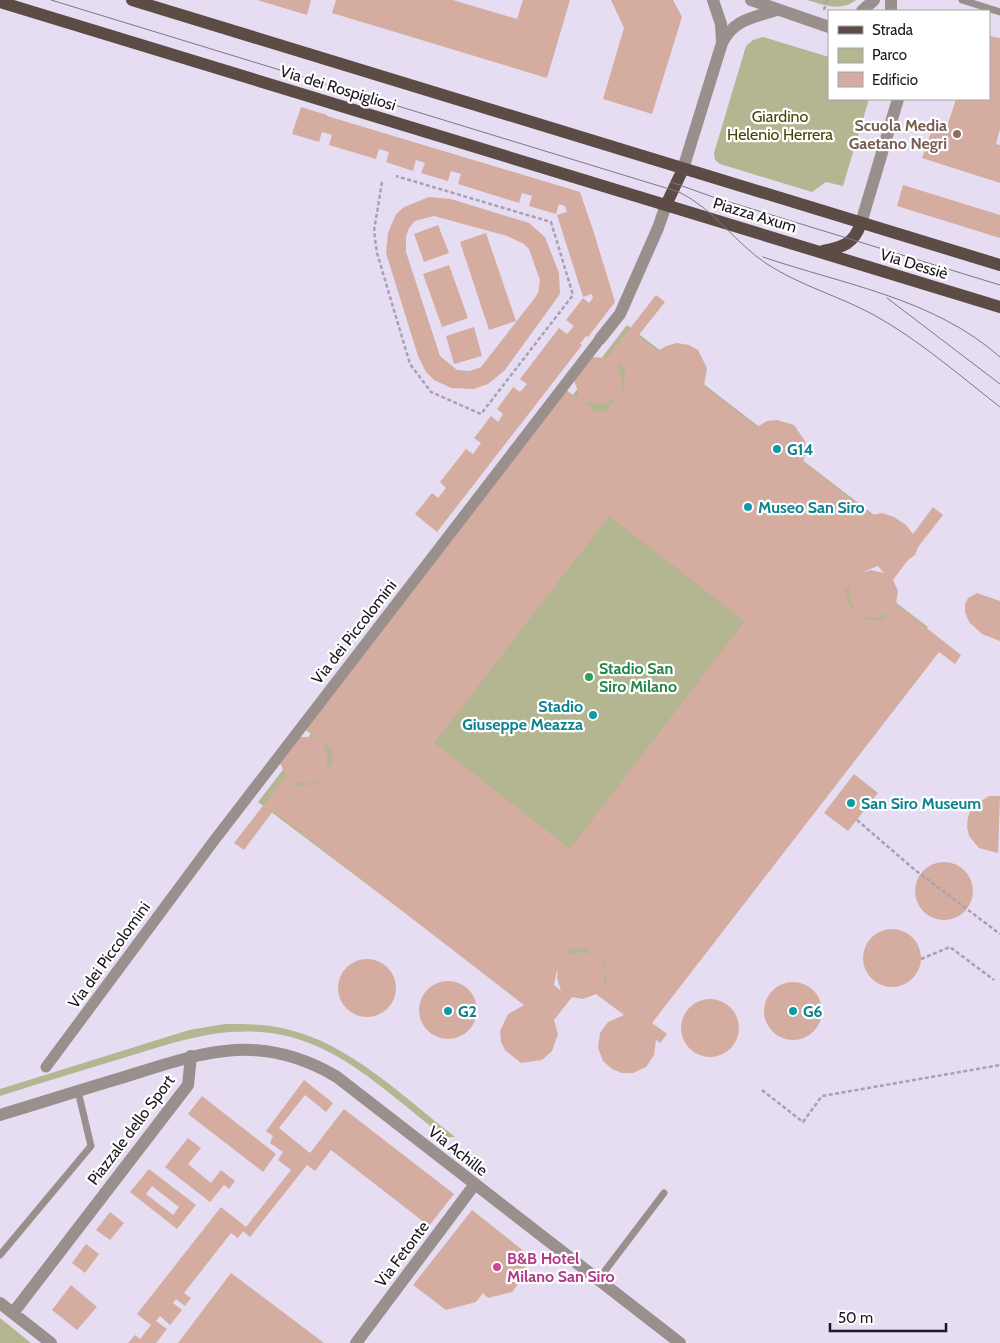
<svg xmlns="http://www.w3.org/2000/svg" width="1000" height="1343" font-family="Cabin,sans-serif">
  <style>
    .green { fill: #b4b692 }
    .building { fill: #d4ada0; fill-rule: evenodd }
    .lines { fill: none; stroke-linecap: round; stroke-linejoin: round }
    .path { stroke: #a8a1b1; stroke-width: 2.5; stroke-dasharray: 4 2.5; stroke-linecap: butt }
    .service { stroke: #998f8c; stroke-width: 7 }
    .pedestrian { stroke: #998f8c; stroke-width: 11 }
    .minor { stroke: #998f8c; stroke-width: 12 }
    .tertiary { stroke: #998f8c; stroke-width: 12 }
    .primary { stroke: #5d4c46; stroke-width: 12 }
    .tram { stroke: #7d7785; stroke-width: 1 }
    .education-dot { fill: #8d6e63; stroke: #fff; stroke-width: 2 }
    .culture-dot { fill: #0f9aa8; stroke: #fff; stroke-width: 2 }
    .leisure-dot { fill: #2e9e5b; stroke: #fff; stroke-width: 2 }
    .hotel-dot { fill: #d1479c; stroke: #fff; stroke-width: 2 }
    .labels { text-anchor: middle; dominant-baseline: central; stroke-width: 4.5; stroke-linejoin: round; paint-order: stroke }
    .street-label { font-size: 16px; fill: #1b181f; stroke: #fff }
    .park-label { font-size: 16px; fill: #434303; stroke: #fff }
    .education-label { font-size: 16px; font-weight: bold; fill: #785e54; stroke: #fff; text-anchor: end }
    .culture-label { font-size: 16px; font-weight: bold; fill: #0d838f; stroke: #fff; text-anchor: start }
    .leisure-label { font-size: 16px; font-weight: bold; fill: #27864d; stroke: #fff; text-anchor: start }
    .hotel-label { font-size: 16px; font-weight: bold; fill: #b23c85; stroke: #fff; text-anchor: start }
  </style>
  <rect width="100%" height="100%" fill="#e6ddf2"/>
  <path class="green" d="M 807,0 L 856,0 C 841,12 824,5 807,0 Z
    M 763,37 L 829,57 L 829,99 L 869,99 L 843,186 L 826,182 L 812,192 L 720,164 L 715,160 L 714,153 L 746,46 L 753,40 Z
    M 627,325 L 896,532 L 861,576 L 928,627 L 630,1016 L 562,964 L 530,1007 L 258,802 Z
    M 225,1024 C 245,1024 266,1024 286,1029 C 351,1044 403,1097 455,1137 L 445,1137 C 407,1109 371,1074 329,1052 C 255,1014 193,1036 120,1059 C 80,1071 40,1083 0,1096 L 0,1089 L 189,1030 Z
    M 0,1318 L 31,1343 L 0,1343 Z"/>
  <path class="building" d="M 257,0 L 311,0 L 307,15 Z
    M 336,0 L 453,0 L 517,19 L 523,0 L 570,0 L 547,78 L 332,13 Z
    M 611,0 L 673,0 L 682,17 L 652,114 L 603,99 L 624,28 Z
    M 989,36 L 1000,38 L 1000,129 L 996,144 L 1000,145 L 1000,183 L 922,158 L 935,121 L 948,124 L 956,99 L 989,99 Z
    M 301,107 L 327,115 L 327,116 L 580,192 L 594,233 L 615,302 L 588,337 L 586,336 L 580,344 L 582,345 L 437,532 L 415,514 L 432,493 L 438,498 L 446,488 L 440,482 L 466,449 L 473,454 L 481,443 L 474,438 L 491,416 L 498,422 L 503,414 L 497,409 L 513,387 L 520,392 L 527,384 L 520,379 L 559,328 L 567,334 L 574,326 L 566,320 L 583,298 L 589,303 L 593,298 L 592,294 L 583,297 L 557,215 L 567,212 L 565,206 L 559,204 L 556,214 L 529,206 L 532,196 L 522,193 L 519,203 L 458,184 L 461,174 L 451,171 L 448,181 L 421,173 L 425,163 L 416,160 L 413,171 L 386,162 L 389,152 L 379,149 L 376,159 L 329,145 L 332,135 L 322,132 L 319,142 L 292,134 Z
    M 903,185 L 1000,215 L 1000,238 L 897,206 Z
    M 429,197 L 451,199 L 529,223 L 545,237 L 559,273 L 560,294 L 505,370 L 488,384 L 474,389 L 451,388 L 434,380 L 426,372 L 418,356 L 386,253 L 388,233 L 396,214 L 404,207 ZM 434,216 L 507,236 L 524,244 L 529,249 L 540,280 L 538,293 L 534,299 L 481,367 L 470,371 L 457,370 L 440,356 L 406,252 L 406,237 L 409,228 L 415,221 Z
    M 438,225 L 449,253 L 424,262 L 414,234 Z
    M 486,233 L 516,321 L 489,330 L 460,242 Z
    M 449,265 L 468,318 L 442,327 L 423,274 Z
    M 656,295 L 665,302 L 638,336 L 658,351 L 666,346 L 677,343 L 689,345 L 698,350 L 707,368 L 704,386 L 757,427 L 767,421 L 777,420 L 794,425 L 805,441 L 806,452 L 803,462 L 872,515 L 882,513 L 894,517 L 906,525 L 913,534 L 933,507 L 943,515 L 918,547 L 915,555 L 908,560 L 893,580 L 898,591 L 896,604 L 961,655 L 955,664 L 939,652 L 652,1023 L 667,1034 L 660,1043 L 656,1040 L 654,1055 L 646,1067 L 633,1073 L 622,1073 L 612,1069 L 603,1061 L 598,1048 L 600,1033 L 608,1022 L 624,1015 L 596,994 L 583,999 L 572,997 L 554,1020 L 558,1034 L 552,1051 L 542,1060 L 521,1063 L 505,1050 L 501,1042 L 500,1031 L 508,1014 L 524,1005 L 273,811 L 244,850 L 234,843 L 286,776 L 280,763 L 298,737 L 315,737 L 303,728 L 565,389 L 577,398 L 579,395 L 574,380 L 592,357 L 607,358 ZM 617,363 L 625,369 L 624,389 L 621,392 L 621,377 ZM 612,399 L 614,401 L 606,411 L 596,412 L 586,404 L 588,402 L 603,404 ZM 609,516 L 745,621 L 570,849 L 434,743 ZM 878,566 L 884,573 L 871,570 L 857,574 ZM 850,584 L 850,597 L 855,610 L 849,606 L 845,591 ZM 889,613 L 885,620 L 867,620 L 864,617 L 876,618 ZM 325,744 L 332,750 L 333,763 L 326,772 L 328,757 L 323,746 ZM 318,780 L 318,782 L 300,787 L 296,784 L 290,789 L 295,782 L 306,784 ZM 586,948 L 590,954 L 581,952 L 565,956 L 570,949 ZM 601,959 L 604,962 L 607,981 L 604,985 L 605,972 ZM 558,965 L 557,978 L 561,991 L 554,985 Z
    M 474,327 L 482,356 L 454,364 L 446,336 Z
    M 977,593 L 1000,601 L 1000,641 L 982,634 L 969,622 L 965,612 L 965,604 L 968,598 Z
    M 854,774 L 878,793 L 848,831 L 824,813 Z
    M 989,796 L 1000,796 L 998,853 L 979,848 L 969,836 L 967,827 L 968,817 L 972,807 Z
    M915 891a29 29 0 1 1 58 0a29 29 0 1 1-58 0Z
    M863 958a29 29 0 1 1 58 0a29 29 0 1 1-58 0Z
    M338 988a29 29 0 1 1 58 0a29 29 0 1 1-58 0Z
    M419 1010a29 29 0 1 1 58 0a29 29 0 1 1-58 0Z
    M764 1011a29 29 0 1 1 58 0a29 29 0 1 1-58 0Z
    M681 1028a29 29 0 1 1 58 0a29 29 0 1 1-58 0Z
    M 304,1080 L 333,1103 L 326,1112 L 305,1095 L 279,1128 L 310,1153 L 344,1109 L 454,1194 L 429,1226 L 331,1150 L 315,1171 L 307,1165 L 250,1237 L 243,1231 L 238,1238 L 231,1233 L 184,1293 L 191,1298 L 185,1306 L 176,1299 L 173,1303 L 182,1310 L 170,1325 L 160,1316 L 156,1321 L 167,1329 L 156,1343 L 128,1343 L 135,1335 L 140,1339 L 151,1325 L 137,1314 L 221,1207 L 246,1227 L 291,1170 L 278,1160 L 283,1152 L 270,1143 L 273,1136 L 266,1131 Z
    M 202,1096 L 276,1154 L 263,1172 L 188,1114 Z
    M 188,1138 L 201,1148 L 188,1164 L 211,1183 L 221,1170 L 235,1181 L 229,1189 L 224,1185 L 210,1202 L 165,1167 Z
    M 149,1169 L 196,1205 L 177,1229 L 130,1192 ZM 152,1186 L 179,1207 L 173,1215 L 146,1194 Z
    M 472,1210 L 525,1252 L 526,1274 L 512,1292 L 488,1298 L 483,1293 L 476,1302 L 446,1310 L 413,1285 Z
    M 110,1212 L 124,1223 L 110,1240 L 96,1230 Z
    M 86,1244 L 99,1254 L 85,1273 L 72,1263 Z
    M 231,1273 L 324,1343 L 178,1343 Z
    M 71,1285 L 97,1307 L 77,1330 L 52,1310 Z"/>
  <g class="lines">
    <path class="path" d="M 824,10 L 827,0
      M 382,182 L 374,231 L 377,253 L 410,364 L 431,392 L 481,414 L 573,295 L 551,222 L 396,176
      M 857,820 L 915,870 L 1000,934
      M 921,959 L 950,947 L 994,980
      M 762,1090 L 803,1122 L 822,1096 L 1000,1065"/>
    <path class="service" d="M 962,0 L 1000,12
      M 0,1255 L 91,1146 L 78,1091
      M 598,1280 L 664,1193"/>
    <path class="pedestrian" d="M 46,1067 L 213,842 L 600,339"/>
    <path class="minor" d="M 713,0 L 721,24 L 722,43
      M 751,0 L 829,27
      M 862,11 L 874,0
      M 891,11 L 891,0
      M 683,169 L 722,43 C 734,19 753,18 776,10
      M 861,223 L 898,99
      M 600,339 L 620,314 L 658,228 L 666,205
      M 0,1303 L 51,1343
      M 13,1313 L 188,1085 L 191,1056
      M 356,1343 L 475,1184"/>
    <path class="tertiary" d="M 0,1115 C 40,1103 80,1090 121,1078 C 201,1053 258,1030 337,1077 L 680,1343"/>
    <path class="primary" d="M 132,0 L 1000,265
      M 0,2 L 1000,307
      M 666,205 L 683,169
      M 823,251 C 843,247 854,244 861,223"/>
    <path class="tram" d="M 51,0 L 679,192 C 714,209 735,243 767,264 C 801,286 839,296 874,315 C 919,340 959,375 1000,407
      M 671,182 L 713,197 L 1000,285
      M 763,257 C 845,285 933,298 1000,357
      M 887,298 L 1000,384"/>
  </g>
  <circle class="education-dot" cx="957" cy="134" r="5"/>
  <g class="culture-dot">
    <circle cx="777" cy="449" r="5"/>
    <circle cx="748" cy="507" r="5"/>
    <circle cx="593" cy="715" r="5"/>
    <circle cx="851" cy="803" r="5"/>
    <circle cx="448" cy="1011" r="5"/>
    <circle cx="793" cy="1011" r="5"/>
  </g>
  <circle class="leisure-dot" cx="589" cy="677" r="5"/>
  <circle class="hotel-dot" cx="497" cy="1267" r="5"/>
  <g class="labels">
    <g class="street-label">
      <text transform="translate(338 88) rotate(17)">Via dei Rospigliosi</text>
      <text transform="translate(755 215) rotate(17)">Piazza Axum</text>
      <text transform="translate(914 264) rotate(17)">Via Dessiè</text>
      <text transform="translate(354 632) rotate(-52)">Via dei Piccolomini</text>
      <text transform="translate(109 955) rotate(-54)">Via dei Piccolomini</text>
      <text transform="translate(131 1130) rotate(-53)">Piazzale dello Sport</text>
      <text transform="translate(458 1151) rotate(38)">Via Achille</text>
      <text transform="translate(402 1254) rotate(-53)">Via Fetonte</text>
    </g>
    <g class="park-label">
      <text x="780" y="116">Giardino<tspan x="780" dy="18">Helenio Herrera</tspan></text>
    </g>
    <g class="education-label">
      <text x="947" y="125">Scuola Media<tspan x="947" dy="18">Gaetano Negri</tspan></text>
    </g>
    <g class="culture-label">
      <text x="787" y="449">G14</text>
      <text x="758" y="507">Museo San Siro</text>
      <text x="583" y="706" text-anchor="end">Stadio<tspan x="583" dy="18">Giuseppe Meazza</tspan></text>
      <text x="861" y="803">San Siro Museum</text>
      <text x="458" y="1011">G2</text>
      <text x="803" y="1011">G6</text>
    </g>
    <g class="leisure-label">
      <text x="599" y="668">Stadio San<tspan x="599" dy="18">Siro Milano</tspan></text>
    </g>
    <g class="hotel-label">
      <text x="507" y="1258">B&amp;B Hotel<tspan x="507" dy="18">Milano San Siro</tspan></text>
    </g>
  </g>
  <rect x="828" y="10" width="162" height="90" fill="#ffffff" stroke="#a4a3a5"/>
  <rect x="838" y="26" width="25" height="8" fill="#5d4c46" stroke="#a4a3a5"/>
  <text x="872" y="35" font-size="15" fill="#1b181f">Strada</text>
  <rect x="838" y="48" width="25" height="15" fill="#b4b692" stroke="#a4a3a5"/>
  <text x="872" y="60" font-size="15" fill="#1b181f">Parco</text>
  <rect x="838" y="72" width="25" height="15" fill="#d4ada0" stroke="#a4a3a5"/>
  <text x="872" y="85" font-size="15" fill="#1b181f">Edificio</text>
  <path d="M830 1323v8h116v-8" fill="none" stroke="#1b181f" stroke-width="2.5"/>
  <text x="838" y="1323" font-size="15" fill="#1b181f" stroke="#ffffff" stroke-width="4" paint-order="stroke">50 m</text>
</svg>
